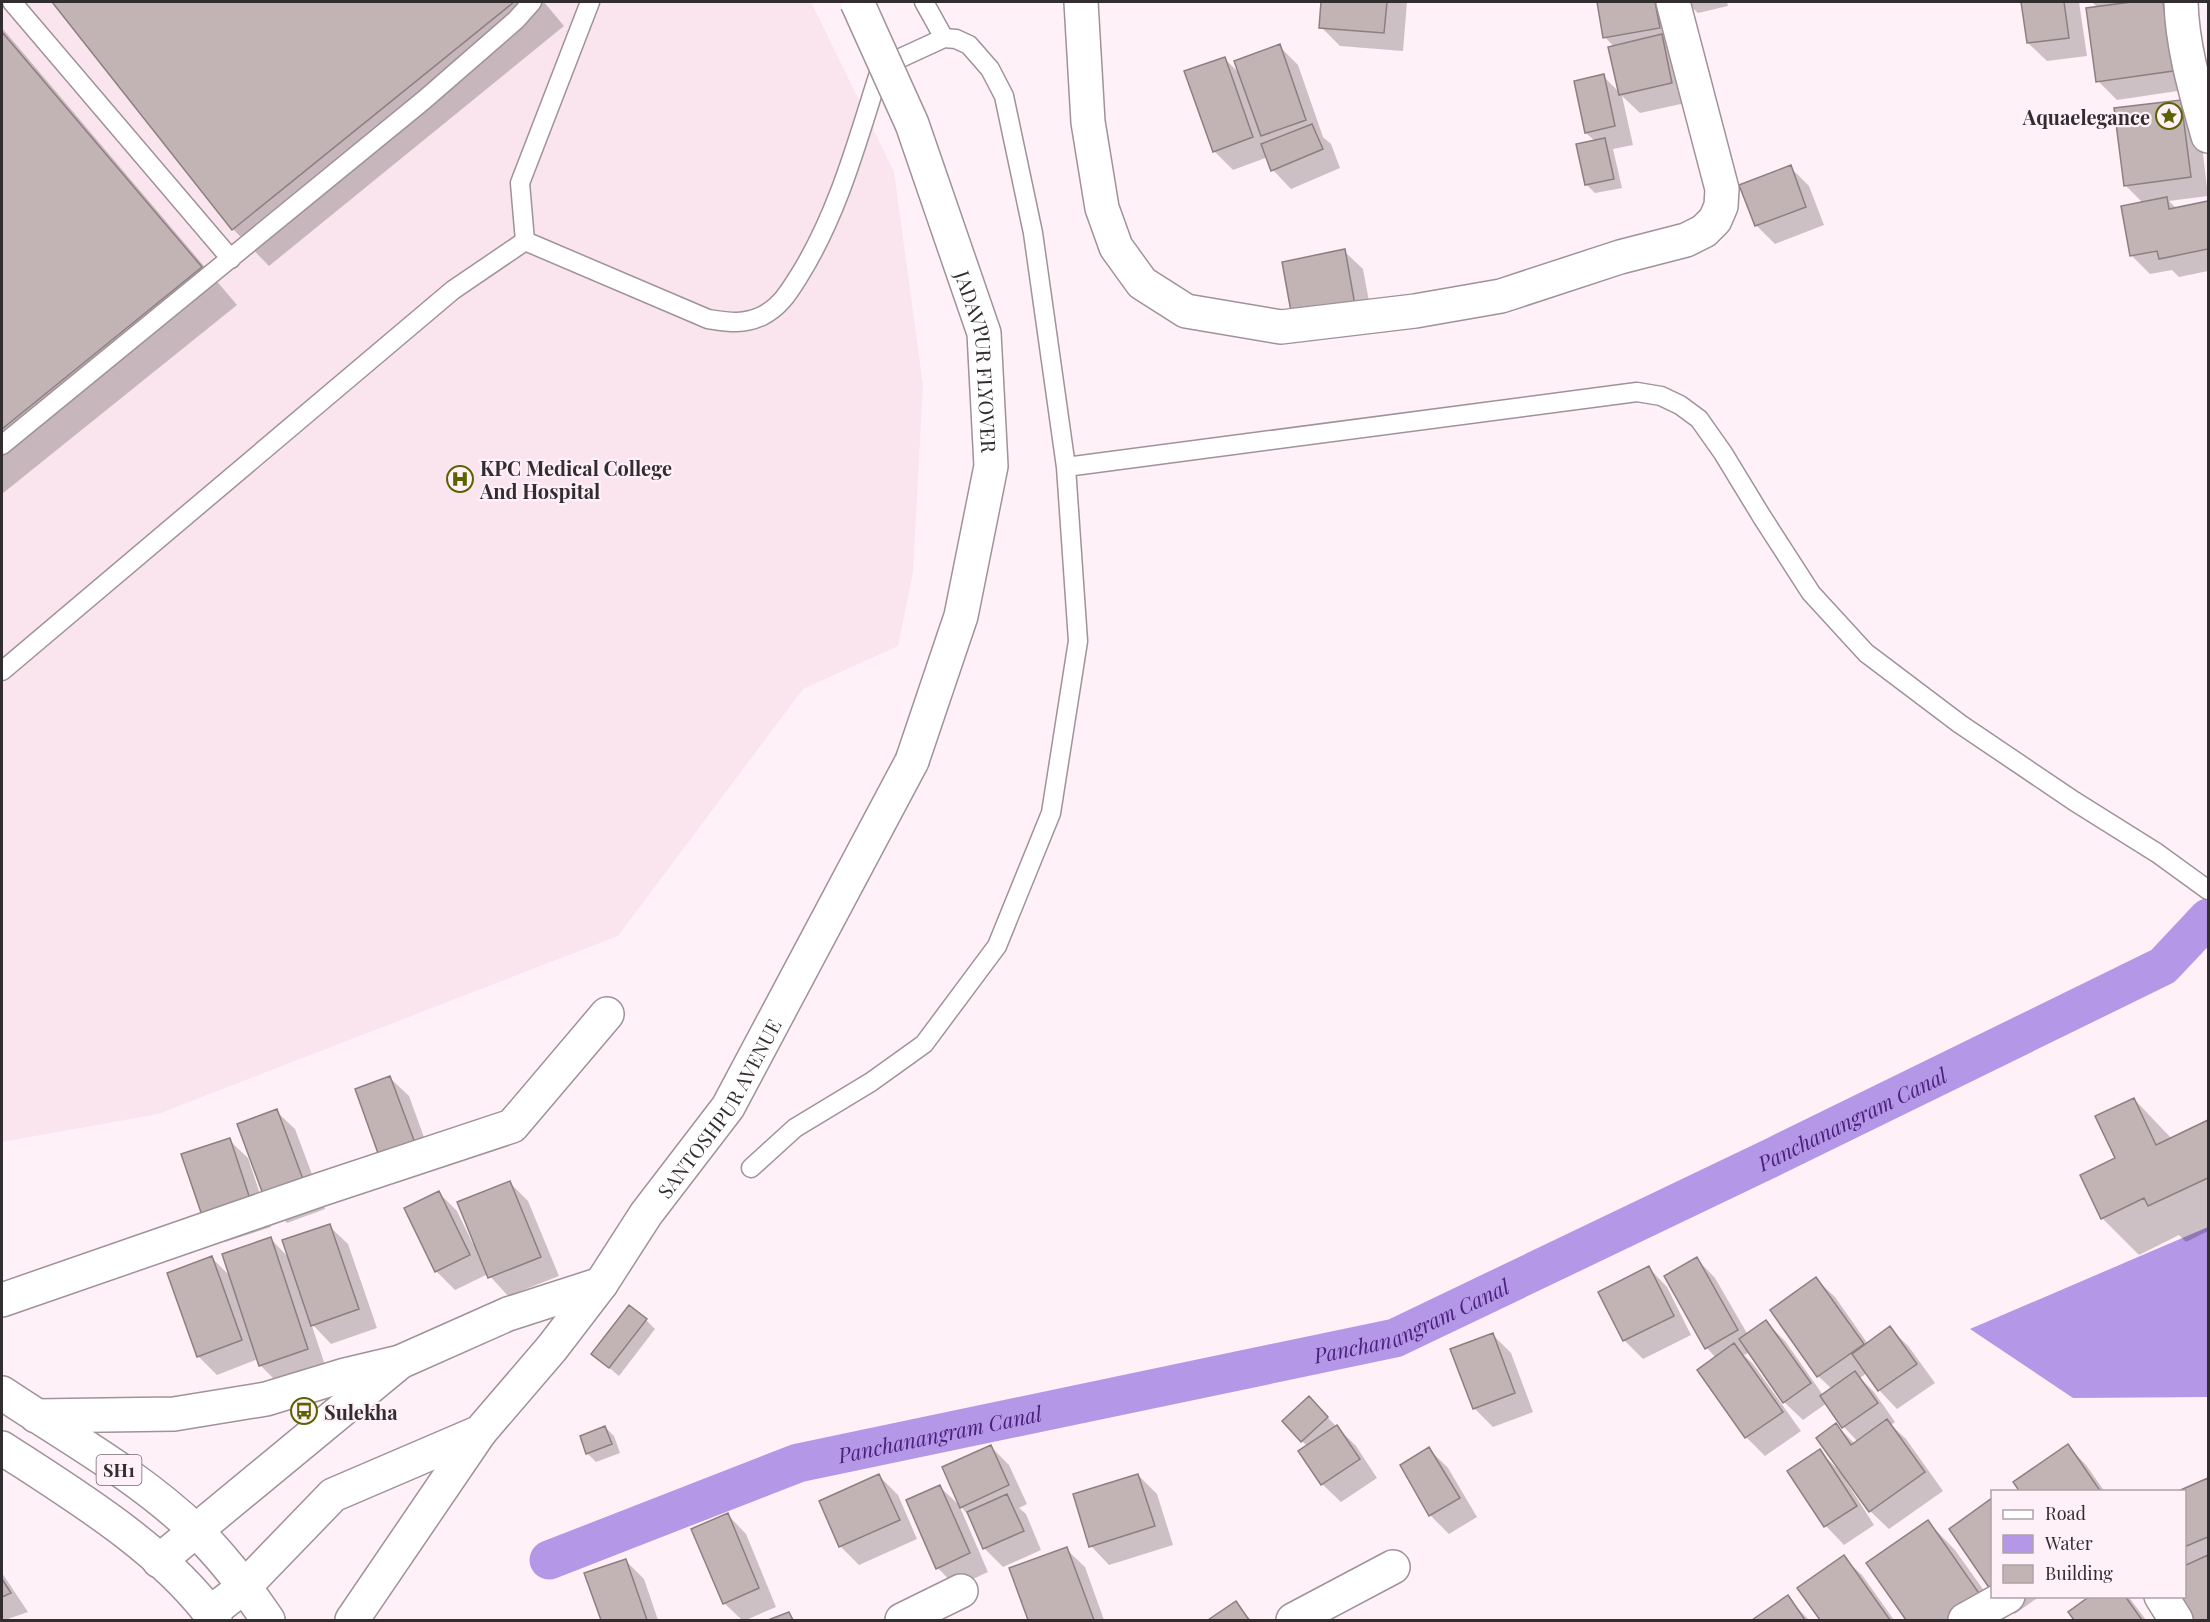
<svg xmlns="http://www.w3.org/2000/svg" width="2210" height="1622" font-family="'Playfair Display',serif">
  <style>
    .built { fill: #fae4ed }
    .water { fill: #b597e7 }
    .shadow { fill: #0003 }
    .lines { fill: none; stroke-linecap: round; stroke-linejoin: round }
    .canal { stroke: #b597e7; stroke-width: 39 }
    .building { fill: #c2b4b4; stroke: #8d7f80; stroke-width: 1.5 }
    .service-casing { stroke: #9f9298; stroke-width: 21 }
    .minor-casing { stroke: #9f9298; stroke-width: 36 }
    .secondary-casing { stroke: #9f9298; stroke-width: 36 }
    .primary-casing { stroke: #9f9298; stroke-width: 36 }
    .service { stroke: #fff; stroke-width: 18 }
    .minor { stroke: #fff; stroke-width: 33 }
    .secondary { stroke: #fff; stroke-width: 33 }
    .primary { stroke: #fff; stroke-width: 33 }
    .secondary-bridge-casing { stroke: #9f9298; stroke-width: 36; stroke-linecap: butt }
    .secondary-bridge { stroke: #fff; stroke-width: 33 }
    .labels { text-anchor: middle; dominant-baseline: central; stroke-width: 4.5; stroke-linejoin: round; paint-order: stroke }
    .shield { fill: #fff1f7; stroke: #70686b; stroke-width: 1.5 }
    .shield-label { font-size: 18px; font-weight: bold; fill: #322d2f }
    .poi-label { font-size: 20px; font-weight: bold; fill: #322d2f; stroke: #fff1f7; text-anchor: start }
    .street-label { font-size: 20px; fill: #322d2f; stroke: #fff1f7 }
    .water-label { font-size: 21px; font-style: italic; fill: #4b207c; stroke: #fff1f7 }
  </style>
  <rect width="100%" height="100%" fill="#fff1f7"/>
  <path class="built" d="M 2,2 L 811,2 L 894,172 L 923,385 L 913,572 L 898,646 L 803,689 L 618,936 L 158,1114 L 2,1142 Z"/>
  <path class="water" d="M 2208,1227 L 2208,1397 L 2073,1398 L 1970,1329 Z"/>
  <path class="shadow" d="M 54,2 L 544,2 L 564,26 L 269,266 L 233,229 Z
    M 1323,2 L 1407,2 L 1403,51 L 1340,46 L 1321,27 Z
    M 1598,2 L 1665,2 L 1690,102 L 1640,113 L 1622,96 L 1633,145 L 1613,149 L 1622,188 L 1595,193 L 1586,184 L 1595,141 L 1586,133 L 1603,76 L 1620,93 L 1614,47 L 1605,37 Z
    M 1686,2 L 1727,2 L 1728,6 L 1698,13 Z
    M 2022,2 L 2079,2 L 2087,56 L 2047,61 L 2028,43 Z
    M 2092,2 L 2177,2 L 2191,89 L 2117,100 L 2098,81 L 2098,8 Z
    M 2,28 L 237,305 L 2,494 Z
    M 1279,46 L 1298,65 L 1323,137 L 1331,144 L 1340,168 L 1291,189 L 1273,170 L 1268,157 L 1233,170 L 1214,151 L 1225,59 L 1241,75 Z
    M 2181,101 L 2199,120 L 2208,196 L 2169,201 L 2177,209 L 2208,202 L 2208,271 L 2179,277 L 2172,270 L 2150,274 L 2131,255 L 2143,203 L 2125,185 Z
    M 1790,167 L 1809,186 L 1824,225 L 1775,244 L 1756,225 Z
    M 1344,251 L 1363,269 L 1373,323 L 1283,263 Z
    M 390,1078 L 409,1096 L 433,1162 L 380,1156 Z
    M 2134,1099 L 2172,1139 L 2208,1122 L 2208,1231 L 2186,1242 L 2179,1235 L 2139,1255 L 2102,1218 Z
    M 276,1111 L 295,1129 L 325,1209 L 287,1223 L 269,1204 Z
    M 229,1140 L 248,1158 L 271,1227 L 225,1242 L 206,1223 Z
    M 510,1183 L 528,1201 L 559,1276 L 508,1296 L 488,1274 L 455,1290 L 436,1271 L 438,1192 L 457,1211 L 473,1244 Z
    M 329,1226 L 348,1244 L 377,1328 L 331,1344 L 311,1323 L 326,1368 L 279,1384 L 260,1365 L 258,1359 L 217,1375 L 198,1356 L 212,1258 L 231,1277 L 271,1239 L 290,1259 Z
    M 1697,1259 L 1715,1278 L 1748,1335 L 1766,1322 L 1785,1341 L 1823,1395 L 1832,1389 L 1818,1376 L 1816,1279 L 1835,1297 L 1868,1344 L 1890,1328 L 1909,1347 L 1935,1383 L 1897,1409 L 1879,1390 L 1867,1373 L 1860,1378 L 1874,1392 L 1895,1422 L 1891,1425 L 1906,1439 L 1943,1491 L 1889,1529 L 1870,1511 L 1846,1477 L 1844,1478 L 1874,1525 L 1844,1545 L 1826,1526 L 1789,1472 L 1820,1451 L 1840,1472 L 1842,1471 L 1836,1425 L 1855,1444 L 1858,1442 L 1844,1427 L 1827,1403 L 1803,1420 L 1784,1402 L 1750,1352 L 1744,1355 L 1753,1364 L 1801,1431 L 1765,1456 L 1746,1437 L 1699,1370 L 1716,1358 L 1707,1348 Z
    M 1649,1268 L 1667,1287 L 1691,1335 L 1643,1359 L 1624,1340 Z
    M 646,1320 L 655,1329 L 619,1376 L 593,1354 Z
    M 1493,1335 L 1511,1353 L 1533,1412 L 1493,1427 L 1474,1408 Z
    M 1317,1407 L 1356,1446 L 1377,1478 L 1341,1502 L 1322,1484 L 1308,1447 L 1302,1441 Z
    M 605,1427 L 614,1436 L 620,1453 L 596,1462 L 587,1453 Z
    M 990,1446 L 1009,1465 L 1027,1504 L 1019,1508 L 1026,1514 L 1041,1550 L 1003,1567 L 984,1548 L 970,1517 L 961,1507 Z
    M 2068,1446 L 2086,1465 L 2105,1492 L 2022,1492 Z
    M 1429,1449 L 1448,1468 L 1477,1517 L 1449,1534 L 1430,1515 Z
    M 1138,1475 L 1157,1494 L 1173,1545 L 1109,1565 L 1091,1546 Z
    M 879,1476 L 898,1495 L 917,1539 L 859,1565 L 840,1546 Z
    M 2208,1480 L 2208,1620 L 2192,1620 L 2184,1596 L 2184,1492 L 2180,1492 Z
    M 940,1487 L 959,1505 L 988,1572 L 956,1587 L 938,1568 Z
    M 1992,1500 L 1992,1589 L 1951,1529 Z
    M 728,1515 L 746,1534 L 776,1607 L 746,1620 L 742,1620 L 724,1603 Z
    M 1928,1522 L 1955,1550 L 2005,1620 L 1908,1620 L 1868,1564 Z
    M 1066,1549 L 1085,1567 L 1104,1620 L 1029,1620 L 1011,1569 Z
    M 1843,1557 L 1862,1575 L 1894,1620 L 1821,1620 L 1799,1588 Z
    M 625,1560 L 644,1579 L 658,1620 L 602,1620 L 586,1574 Z
    M 2,1573 L 28,1612 L 5,1620 L 2,1620 Z
    M 1998,1596 L 2040,1596 L 2015,1614 Z
    M 2092,1596 L 2128,1596 L 2146,1620 L 2076,1620 L 2070,1612 Z
    M 1787,1597 L 1809,1620 L 1755,1620 Z
    M 1236,1603 L 1251,1620 L 1210,1620 Z"/>
  <g class="lines">
    <path class="canal" id="s1" d="M 549,1560 L 798,1463 L 1395,1338 L 1775,1156 L 2163,966 L 2208,918"/>
  </g>
  <path class="building" d="M 52,2 L 514,2 L 232,230 Z
    M 1321,2 L 1387,2 L 1384,33 L 1319,28 Z
    M 1597,2 L 1655,2 L 1660,28 L 1603,38 Z
    M 2021,2 L 2064,2 L 2069,38 L 2027,43 Z
    M 2131,2 L 2163,2 L 2173,71 L 2096,82 L 2086,8 Z
    M 2,32 L 202,267 L 2,429 Z
    M 1662,34 L 1672,83 L 1619,95 L 1608,47 Z
    M 1280,44 L 1306,120 L 1261,136 L 1234,61 Z
    M 1225,57 L 1253,137 L 1213,152 L 1184,71 Z
    M 1604,74 L 1615,126 L 1585,133 L 1574,81 Z
    M 2181,100 L 2191,177 L 2124,186 L 2114,108 Z
    M 1312,124 L 1323,149 L 1271,171 L 1261,144 Z
    M 1605,138 L 1614,179 L 1585,185 L 1576,144 Z
    M 1791,165 L 1806,207 L 1755,226 L 1739,185 Z
    M 2167,197 L 2169,209 L 2208,201 L 2208,249 L 2159,259 L 2157,251 L 2130,256 L 2121,206 Z
    M 1345,249 L 1355,305 L 1292,317 L 1282,262 Z
    M 390,1076 L 415,1143 L 379,1156 L 355,1089 Z
    M 2134,1098 L 2156,1145 L 2208,1120 L 2208,1178 L 2148,1206 L 2144,1198 L 2101,1219 L 2080,1175 L 2115,1158 L 2095,1116 Z
    M 277,1109 L 307,1190 L 267,1205 L 237,1124 Z
    M 230,1138 L 253,1208 L 205,1224 L 181,1154 Z
    M 510,1181 L 541,1257 L 488,1278 L 457,1202 Z
    M 439,1191 L 470,1255 L 435,1272 L 404,1208 Z
    M 330,1224 L 359,1309 L 311,1326 L 282,1240 Z
    M 271,1237 L 308,1349 L 259,1366 L 222,1254 Z
    M 212,1256 L 242,1340 L 197,1357 L 167,1273 Z
    M 1697,1257 L 1738,1330 L 1705,1349 L 1664,1276 Z
    M 1649,1266 L 1674,1316 L 1623,1341 L 1598,1292 Z
    M 1816,1277 L 1864,1344 L 1817,1377 L 1770,1310 Z
    M 629,1305 L 647,1319 L 609,1368 L 591,1354 Z
    M 1766,1320 L 1811,1383 L 1783,1403 L 1739,1339 Z
    M 1890,1326 L 1917,1364 L 1878,1391 L 1852,1354 Z
    M 1493,1333 L 1515,1393 L 1473,1409 L 1450,1349 Z
    M 1734,1343 L 1783,1412 L 1745,1438 L 1697,1370 Z
    M 1855,1371 L 1878,1403 L 1842,1428 L 1820,1396 Z
    M 1309,1396 L 1328,1417 L 1301,1442 L 1282,1421 Z
    M 1887,1419 L 1925,1472 L 1869,1512 L 1816,1438 L 1836,1423 L 1851,1445 Z
    M 1337,1425 L 1360,1459 L 1321,1485 L 1298,1451 Z
    M 605,1426 L 612,1444 L 586,1454 L 580,1436 Z
    M 2068,1444 L 2101,1492 L 2020,1492 L 2013,1482 Z
    M 991,1445 L 1009,1485 L 960,1508 L 942,1467 Z
    M 1429,1447 L 1460,1498 L 1429,1516 L 1400,1465 Z
    M 1820,1449 L 1857,1506 L 1824,1527 L 1787,1471 Z
    M 879,1474 L 900,1520 L 839,1547 L 819,1501 Z
    M 1138,1474 L 1155,1526 L 1089,1547 L 1073,1494 Z
    M 2208,1478 L 2208,1537 L 2184,1547 L 2184,1492 L 2176,1492 Z
    M 940,1485 L 970,1553 L 936,1569 L 906,1500 Z
    M 1007,1494 L 1024,1531 L 983,1549 L 967,1512 Z
    M 1992,1498 L 1992,1592 L 1949,1529 Z
    M 728,1513 L 759,1588 L 723,1604 L 691,1529 Z
    M 1928,1520 L 1983,1599 L 1952,1620 L 1906,1620 L 1866,1563 Z
    M 1067,1547 L 1094,1620 L 1028,1620 L 1009,1568 Z
    M 1844,1555 L 1890,1620 L 1820,1620 L 1797,1588 Z
    M 2208,1555 L 2208,1620 L 2191,1620 L 2179,1596 L 2184,1596 L 2184,1566 Z
    M 626,1559 L 647,1620 L 601,1620 L 584,1573 Z
    M 2,1579 L 11,1593 L 2,1597 Z
    M 1788,1595 L 1805,1620 L 1752,1620 Z
    M 2090,1596 L 2125,1596 L 2142,1620 L 2074,1620 L 2068,1612 Z
    M 1236,1601 L 1249,1620 L 1208,1620 Z
    M 789,1612 L 793,1620 L 768,1620 Z"/>
  <g class="lines">
    <defs>
      <path id="service" d="M 12,2 L 231,259
        M 590,2 L 520,183 L 525,241 L 708,319 C 728,322 743,325 762,316 C 780,307 789,292 799,276 C 839,212 858,138 881,67 L 944,38 L 956,39 L 969,45 L 990,69 L 1004,96 L 1033,233 L 1066,467 L 1637,392 L 1661,396 L 1680,405 L 1699,419 L 1723,453 L 1762,517 L 1811,593 L 1866,653 L 1960,724 L 2074,801 L 2157,853 L 2208,890
        M 924,2 L 944,38
        M 2,445 L 424,100 L 516,20 L 532,2
        M 2,671 L 453,290 L 525,241
        M 751,1168 L 795,1128 L 871,1082 L 924,1044 L 997,946 L 1051,813 L 1078,641 L 1066,467"/>
      <path id="minor" d="M 1081,2 L 1088,122 L 1102,208 L 1116,247 L 1142,283 L 1186,311 L 1281,327 L 1415,311 L 1501,296 L 1620,257 L 1686,240 L 1704,231 L 1715,220 L 1721,206 L 1722,189 L 1673,2
        M 2181,2 C 2182,46 2196,93 2208,136
        M 2,1300 L 322,1189 L 512,1126 L 607,1014
        M 2161,1596 L 2176,1620
        M 902,1620 L 961,1591
        M 1293,1620 L 1393,1567
        M 1965,1620 L 2008,1596"/>
      <g id="secondary">
        <path d="M 159,1561 L 400,1362 L 508,1314 L 601,1284"/>
        <path id="s2" d="M 210,1613 L 245,1586 L 333,1495 L 480,1432 L 552,1348 L 601,1284 L 646,1214 L 728,1107 L 912,761"/>
      </g>
      <path id="primary" d="M 2,1393 C 68,1437 139,1476 196,1531 C 224,1558 247,1589 268,1620
        M 36,1416 L 174,1414 L 266,1399 L 345,1375 L 400,1362
        M 2,1448 C 74,1495 164,1549 215,1620
        M 352,1620 L 480,1432"/>
    </defs>
    <use href="#service" class="service-casing"/>
    <use href="#minor" class="minor-casing"/>
    <use href="#secondary" class="secondary-casing"/>
    <use href="#primary" class="primary-casing"/>
    <use href="#service" class="service"/>
    <use href="#minor" class="minor"/>
    <use href="#secondary" class="secondary"/>
    <use href="#primary" class="primary"/>
    <defs>
      <g id="secondary-bridge">
        <path id="s3" d="M 857,2 L 912,124 L 984,333 L 991,466 L 961,616 L 912,761"/>
      </g>
    </defs>
    <use href="#secondary-bridge" class="secondary-bridge-casing"/>
    <use href="#secondary-bridge" class="secondary-bridge"/>
  </g>
  <defs>
    <symbol id="sight-ring" viewBox="-11 -11 22 22"><circle r="9.5" fill="#fff1f7" stroke="#5b6200" stroke-width="1.5"/><path d="M0-6L1.8-2.2L6-1.7L2.9 1.2L3.7 5.4L0 3.3L-3.7 5.4L-2.9 1.2L-6-1.7L-1.8-2.2Z" fill="#5b6200"/></symbol>
    <symbol id="hospital-ring" viewBox="-11 -11 22 22"><circle r="9.5" fill="#fff1f7" stroke="#5b6200" stroke-width="1.5"/><path d="M-5-5h3v3.5h4V-5h3V5h-3V1.5h-4V5h-3Z" fill="#5b6200"/></symbol>
    <symbol id="bus-ring" viewBox="-11 -11 22 22"><circle r="9.5" fill="#fff1f7" stroke="#5b6200" stroke-width="1.5"/><path d="M-5-6H5V4H4V6H2V4H-2V6H-4V4H-5ZM-3.5-4V0h7V-4ZM-3.5 1.2v1.5H-2V1.2ZM2 1.2v1.5H3.5V1.2Z" fill="#5b6200"/></symbol>
  </defs>
  <g fill-rule="evenodd">
    <use href="#sight-ring" x="2154" y="101" width="30" height="30"/>
    <use href="#hospital-ring" x="445" y="464" width="30" height="30"/>
    <use href="#bus-ring" x="289" y="1396" width="30" height="30"/>
  </g>
  <g class="labels">
    <rect class="shield" x="96.5" y="1455" width="45" height="30" rx="4.5"/>
    <g class="shield-label">
      <text x="119" y="1470">SH1</text>
    </g>
    <g class="poi-label">
      <text x="2150" y="116" text-anchor="end">Aquaelegance</text>
      <text x="480" y="467">KPC Medical College<tspan x="480" dy="23">And Hospital</tspan></text>
      <text x="324" y="1411">Sulekha</text>
    </g>
    <g class="street-label">
      <text stroke="none"><textPath href="#s3" startOffset="382">JADAVPUR FLYOVER</textPath></text>
      <text stroke="none"><textPath href="#s2" startOffset="734">SANTOSHPUR AVENUE</textPath></text>
    </g>
    <g class="water-label">
      <text stroke="none"><textPath href="#s1" startOffset="1384">Panchanangram Canal</textPath></text>
      <text stroke="none"><textPath href="#s1" startOffset="898">Panchanangram Canal</textPath></text>
      <text stroke="none"><textPath href="#s1" startOffset="412">Panchanangram Canal</textPath></text>
    </g>
  </g>
  <rect width="2210" height="1622" fill="none" stroke="#322d2f" stroke-width="6"/>
  <rect x="1991" y="1490" width="195" height="108" fill="#fff1f7" stroke="#ada3a7" stroke-width="1.5"/>
  <rect x="2003" y="1510" width="30" height="9" fill="#ffffff" stroke="#ada3a7" stroke-width="1.5"/>
  <text x="2045" y="1520" font-size="18" fill="#322d2f">Road</text>
  <rect x="2003" y="1535" width="30" height="18" fill="#b597e7" stroke="#ada3a7" stroke-width="1.5"/>
  <text x="2045" y="1550" font-size="18" fill="#322d2f">Water</text>
  <rect x="2003" y="1565" width="30" height="18" fill="#c2b4b4" stroke="#ada3a7" stroke-width="1.5"/>
  <text x="2045" y="1580" font-size="18" fill="#322d2f">Building</text>
</svg>
